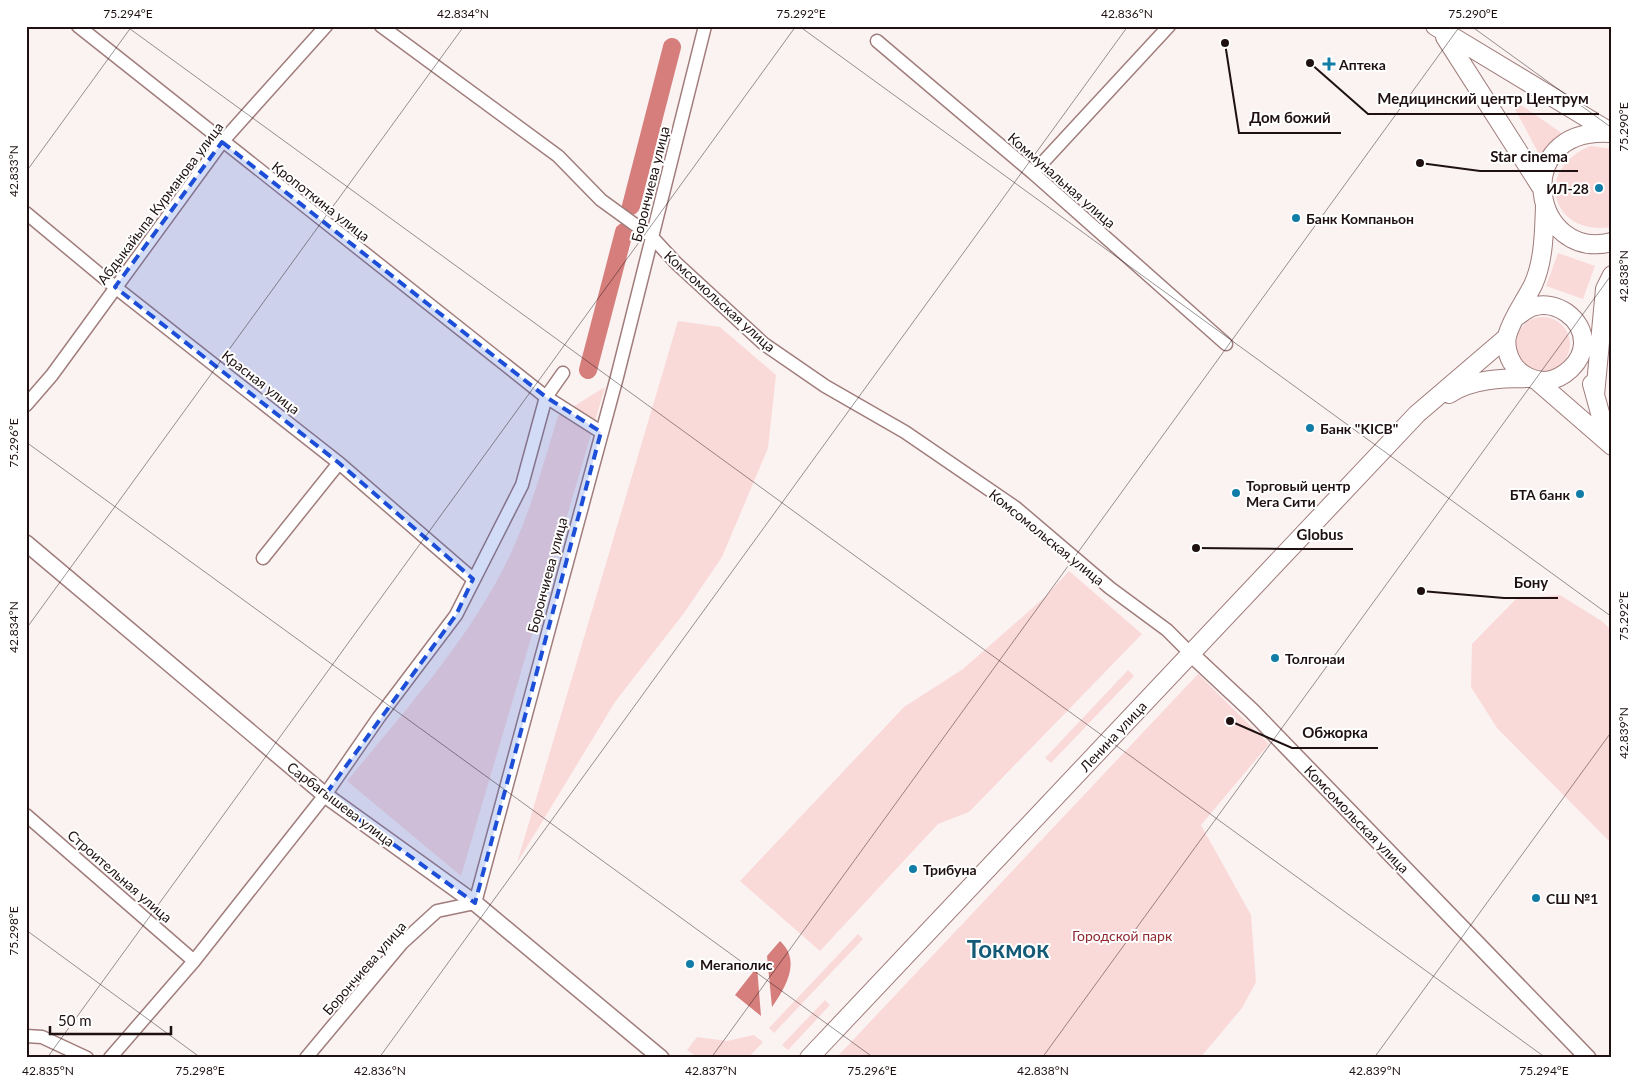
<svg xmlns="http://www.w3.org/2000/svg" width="1638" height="1084" font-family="Lato,sans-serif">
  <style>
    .green { fill: #fadad9 }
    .water { fill: #d57e7c }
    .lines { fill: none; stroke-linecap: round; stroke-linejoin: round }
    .canal { stroke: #d57e7c; stroke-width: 18 }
    .minor-casing { stroke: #a07d7b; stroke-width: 15 }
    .tertiary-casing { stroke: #a07d7b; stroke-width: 18 }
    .secondary-casing { stroke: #a07d7b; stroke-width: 20 }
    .minor { stroke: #fff; stroke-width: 12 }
    .tertiary { stroke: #fff; stroke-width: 15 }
    .secondary { stroke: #fff; stroke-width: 18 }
    .marked { fill: #1d4ed8; fill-opacity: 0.2; stroke: #1d4ed8; stroke-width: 4; stroke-dasharray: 10 6; stroke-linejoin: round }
    .ticks { fill: none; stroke: #1f1111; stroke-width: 1; stroke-opacity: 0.45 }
    .poi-dot { fill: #117da7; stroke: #fff; stroke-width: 2 }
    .labels { text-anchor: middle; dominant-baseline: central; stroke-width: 4; stroke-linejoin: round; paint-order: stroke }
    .poi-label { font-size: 14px; font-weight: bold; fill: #1f1111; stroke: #fff; text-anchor: start }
    .street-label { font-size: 14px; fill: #1f1111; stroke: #fff }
    .park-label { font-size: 14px; fill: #902830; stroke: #fff }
    .town-label { font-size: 24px; font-weight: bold; fill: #155a76; stroke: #fff }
    .leader { fill: none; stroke: #1f1111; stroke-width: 2 }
    .callout-dot { fill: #1f1111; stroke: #fff; stroke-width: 2 }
    .callout-label { font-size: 15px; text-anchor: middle; font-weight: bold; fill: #1f1111; stroke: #fff; stroke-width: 4; stroke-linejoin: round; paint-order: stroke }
    .neatline { fill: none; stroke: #1f1111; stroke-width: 2 }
    .ticks-label { font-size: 12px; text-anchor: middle; fill: #1f1111 }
  </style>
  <rect width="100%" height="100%" fill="#fbf2f2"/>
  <path class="green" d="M 1508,96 L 1563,134 L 1549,143 L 1540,156 Z
    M 1591,146 L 1612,149 L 1612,227 C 1550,237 1533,168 1591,146 Z
    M 1558,253 L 1595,266 L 1583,299 L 1546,286 Z
    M1516 344a27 27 0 1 1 54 0a27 27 0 1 1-54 0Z
    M 678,321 L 720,327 L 776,375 L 768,448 L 722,557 L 684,613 L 615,702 L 517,863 Z
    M 605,387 L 461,876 L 347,781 C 401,715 461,649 501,573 C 527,524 542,469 558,416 Z
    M 1069,571 L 1142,634 L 969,812 L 938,824 L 820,951 L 740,881 L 904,707 L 963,669 L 1045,597 Z
    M 1560,595 L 1603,622 L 1612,631 L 1612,844 L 1497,728 L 1471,687 L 1472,644 L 1516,599 Z
    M 1128,670 L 1134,676 L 1051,763 L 1045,758 Z
    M 1198,674 L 1269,744 L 1201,825 L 1251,915 L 1256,982 L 1242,1008 L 1200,1058 L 836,1058 Z
    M 858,934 L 863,939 L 774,1033 L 769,1028 Z
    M 825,1000 L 830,1005 L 788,1050 L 782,1045 Z
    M 754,1035 L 763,1042 L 748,1058 L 698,1058 L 687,1050 L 697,1037 L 727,1041 Z"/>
  <path class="water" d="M 780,941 C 802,961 785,988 772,1007 L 767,956 Z
    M 757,967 L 761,1016 L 735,995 Z"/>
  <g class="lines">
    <path class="canal" d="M 631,206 L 672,47
      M 588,370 L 624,232"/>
    <defs>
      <path id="minor" d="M 78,26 L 546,397 L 601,432
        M 381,26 L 558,156 L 601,200 L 652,237 L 676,263 L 764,344 L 825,386 L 905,432 L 1016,508 L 1110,588 L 1167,630 L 1191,654
        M 877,41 L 1033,173 L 1226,344
        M 1033,173 L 1169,26
        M 26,213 L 115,287 L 339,463 L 473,579
        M 26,405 L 52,375 L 222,142 L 326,26
        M 263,558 L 339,463
        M 26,815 L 194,961
        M 26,1036 L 42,1037 L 87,1058
        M 110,1058 L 194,961 L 325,795 L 379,717 L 456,615 L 522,485 L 546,397 L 563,373
        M 306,1058 L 402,943 L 437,911 L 475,903 L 617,377 L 705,26"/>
      <path id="tertiary" d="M 26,543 L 325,795 L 475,903 L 661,1058
        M 1191,654 L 1252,711 L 1588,1058"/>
      <path id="secondary" d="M 1435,26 L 1612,133
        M 1445,37 L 1541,187
        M 1610,133 C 1508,127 1532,263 1612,242
        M 1516,317 C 1521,314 1526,309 1532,307 C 1555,299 1584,318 1583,344 C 1582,363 1563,379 1546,381 C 1533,381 1520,375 1513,364 C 1508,357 1505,345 1507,336 C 1512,318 1525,301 1533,285 C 1544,261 1544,232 1545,206
        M 1536,380 L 1612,446
        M 1592,384 L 1608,442
        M 1449,394 C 1471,379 1503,378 1528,378
        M 1595,395 L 1605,289 L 1612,275
        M 809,1058 L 1417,414 L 1507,337"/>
    </defs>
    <use href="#minor" class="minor-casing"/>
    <use href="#tertiary" class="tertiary-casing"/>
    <use href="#secondary" class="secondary-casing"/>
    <use href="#minor" class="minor"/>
    <use href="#tertiary" class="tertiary"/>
    <use href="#secondary" class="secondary"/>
  </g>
  <path class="marked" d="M 222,142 L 546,397 L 601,432 L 475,903 L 325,795 L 456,615 L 473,579 L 339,463 L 115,287 Z"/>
  <path class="ticks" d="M 126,26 L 1546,1058M 799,26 L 1612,617M 1471,26 L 1612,128M 26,172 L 132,26M 26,442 L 874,1058M 26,629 L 464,26M 26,930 L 201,1058M 47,1058 L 796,26M 379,1058 L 1128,26M 711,1058 L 1460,26M 1042,1058 L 1612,274M 1374,1058 L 1612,731"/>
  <g class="poi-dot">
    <path d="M1326.5 56.5h5v5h5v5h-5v5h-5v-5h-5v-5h5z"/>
    <circle cx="1599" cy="188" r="5"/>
    <circle cx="1296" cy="218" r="5"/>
    <circle cx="1310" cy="428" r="5"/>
    <circle cx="1236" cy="493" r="5"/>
    <circle cx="1580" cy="494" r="5"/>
    <circle cx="1275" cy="658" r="5"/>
    <circle cx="913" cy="869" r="5"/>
    <circle cx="1536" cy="898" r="5"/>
    <circle cx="690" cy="964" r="5"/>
  </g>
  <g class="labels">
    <g class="poi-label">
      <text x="1339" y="64">Аптека</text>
      <text x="1589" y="188" text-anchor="end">ИЛ-28</text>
      <text x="1306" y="218">Банк Компаньон</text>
      <text x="1320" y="428">Банк "KICB"</text>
      <text x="1246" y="485">Торговый центр<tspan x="1246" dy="16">Мега Сити</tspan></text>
      <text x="1570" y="494" text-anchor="end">БТА банк</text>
      <text x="1285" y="658">Толгонаи</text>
      <text x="923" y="869">Трибуна</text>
      <text x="1546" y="898">СШ №1</text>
      <text x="700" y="964">Мегаполис</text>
    </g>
    <g class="street-label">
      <text transform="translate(1062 180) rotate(41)">Коммунальная улица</text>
      <text transform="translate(650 184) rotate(-76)">Борончиева улица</text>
      <text transform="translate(321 201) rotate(38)">Кропоткина улица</text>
      <text transform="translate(160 203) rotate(-53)">Абдыкайыпа Курманова улица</text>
      <text transform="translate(720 301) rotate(42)">Комсомольская улица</text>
      <text transform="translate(261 382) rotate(38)">Красная улица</text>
      <text transform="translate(1047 537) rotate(39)">Комсомольская улица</text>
      <text transform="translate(547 575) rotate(-75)">Борончиева улица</text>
      <text transform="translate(1113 736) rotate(-47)">Ленина улица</text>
      <text transform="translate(341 804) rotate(37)">Сарбагышева улица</text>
      <text transform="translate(1357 819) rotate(46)">Комсомольская улица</text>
      <text transform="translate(120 876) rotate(41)">Строительная улица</text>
      <text transform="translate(364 968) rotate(-49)">Борончиева улица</text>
    </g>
    <g class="park-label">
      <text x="1122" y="935">Городской парк</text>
    </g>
    <g class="town-label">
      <text x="1008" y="948">Токмок</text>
    </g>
  </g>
  <path class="leader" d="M1310 63L1368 114H1599M1225 43L1239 133H1341M1420 163L1480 171H1578M1196 548L1286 549H1353M1421 591L1504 598H1558M1230 721L1292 748H1378"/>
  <g class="callout-dot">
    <circle cx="1310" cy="63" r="5"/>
    <circle cx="1225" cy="43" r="5"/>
    <circle cx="1420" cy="163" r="5"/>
    <circle cx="1196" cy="548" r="5"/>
    <circle cx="1421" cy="591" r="5"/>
    <circle cx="1230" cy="721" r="5"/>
  </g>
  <g class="callout-label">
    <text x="1483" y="104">Медицинский центр Центрум</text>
    <text x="1290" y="123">Дом божий</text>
    <text x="1529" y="162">Star cinema</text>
    <text x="1320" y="540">Globus</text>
    <text x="1531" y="588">Бону</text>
    <text x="1335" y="738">Обжорка</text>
  </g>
  <rect width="1638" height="1084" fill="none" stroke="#ffffff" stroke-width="55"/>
  <path d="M50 1026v8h121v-8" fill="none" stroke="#1f1111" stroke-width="2.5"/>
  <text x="58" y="1026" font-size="15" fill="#1f1111" stroke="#ffffff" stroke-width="4" paint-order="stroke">50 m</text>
  <rect x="28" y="28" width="1582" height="1028" class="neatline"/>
  <g class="ticks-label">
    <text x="128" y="18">75.294°E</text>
    <text x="463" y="18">42.834°N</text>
    <text x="801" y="18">75.292°E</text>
    <text x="1127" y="18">42.836°N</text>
    <text x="1473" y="18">75.290°E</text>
    <text transform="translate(1624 127) rotate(-90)" y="4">75.290°E</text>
    <text transform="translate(14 171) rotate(-90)" y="4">42.833°N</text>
    <text transform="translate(1624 276) rotate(-90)" y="4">42.838°N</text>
    <text transform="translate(14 443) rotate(-90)" y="4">75.296°E</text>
    <text transform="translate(1624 616) rotate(-90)" y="4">75.292°E</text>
    <text transform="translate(14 627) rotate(-90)" y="4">42.834°N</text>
    <text transform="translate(1624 733) rotate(-90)" y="4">42.839°N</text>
    <text transform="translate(14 931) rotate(-90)" y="4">75.298°E</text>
    <text x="48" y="1075">42.835°N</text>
    <text x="200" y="1075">75.298°E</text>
    <text x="380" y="1075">42.836°N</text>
    <text x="711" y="1075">42.837°N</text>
    <text x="872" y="1075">75.296°E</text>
    <text x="1043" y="1075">42.838°N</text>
    <text x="1375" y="1075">42.839°N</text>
    <text x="1544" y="1075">75.294°E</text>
  </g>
</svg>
